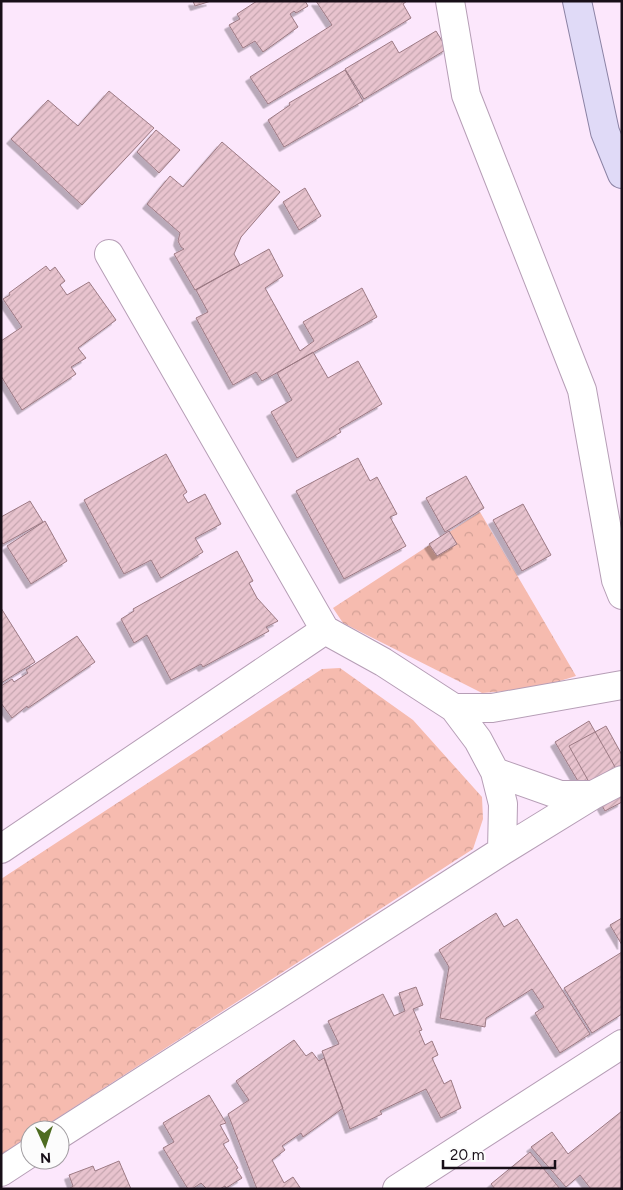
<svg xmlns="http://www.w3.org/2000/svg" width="623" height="1190" font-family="Figtree,sans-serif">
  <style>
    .park { fill: url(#park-crowns) }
    .building { fill: url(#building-hatch); stroke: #9c7a84; filter: url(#shadow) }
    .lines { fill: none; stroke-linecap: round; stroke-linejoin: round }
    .minor-casing { stroke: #b69eb6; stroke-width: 30 }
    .major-casing { stroke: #8c83a5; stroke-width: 30 }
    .minor { stroke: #fff; stroke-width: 28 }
    .major { stroke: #e0daf7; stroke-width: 28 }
  </style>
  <defs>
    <pattern id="park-crowns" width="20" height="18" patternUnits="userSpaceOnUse" patternTransform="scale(1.25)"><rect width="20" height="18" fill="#f6bbaf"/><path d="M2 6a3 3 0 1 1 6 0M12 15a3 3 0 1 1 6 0" fill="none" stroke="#d2a096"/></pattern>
    <pattern id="building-hatch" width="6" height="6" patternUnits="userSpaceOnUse" patternTransform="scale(1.25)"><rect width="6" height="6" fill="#e8c3ce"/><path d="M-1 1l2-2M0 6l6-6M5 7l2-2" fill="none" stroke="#c6a6b0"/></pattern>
    <filter id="shadow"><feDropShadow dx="-4.5" dy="4.5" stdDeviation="0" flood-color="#0004"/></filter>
  </defs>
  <rect width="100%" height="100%" fill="#fce7fc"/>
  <path class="park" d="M 480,512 L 576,676 L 534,689 L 482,693 L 343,623 L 333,608 Z
    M 340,668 L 413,720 L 482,797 L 483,819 L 473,849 L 39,1130 L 30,1130 L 30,1136 L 1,1155 L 1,879 L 322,669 Z"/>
  <path class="building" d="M 193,1 L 211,1 L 195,6 Z
    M 257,1 L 305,1 L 308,6 L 296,13 L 294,11 L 290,14 L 298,27 L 263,52 L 255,41 L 243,48 L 229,25 L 240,19 L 237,14 Z
    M 316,1 L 407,1 L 403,4 L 411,18 L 268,104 L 250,77 L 332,25 Z
    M 436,31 L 447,49 L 364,99 L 345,69 L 392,41 L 399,53 Z
    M 345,70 L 363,101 L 284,147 L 268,120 L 290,105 L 289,103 Z
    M 109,91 L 154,128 L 82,205 L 11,139 L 48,100 L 78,126 Z
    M 156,130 L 180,150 L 159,173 L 137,152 Z
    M 222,142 L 280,192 L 241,237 L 234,254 L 240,265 L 195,290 L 174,254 L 184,249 L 181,247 L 178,241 L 180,233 L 147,204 L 170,176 L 183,187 Z
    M 305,188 L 321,216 L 299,230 L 283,202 Z
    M 269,249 L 283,276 L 265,288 L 300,351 L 314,341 L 303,322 L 362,288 L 377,317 L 262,381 L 256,372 L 233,385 L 196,318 L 208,312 L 196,290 Z
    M 46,266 L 50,271 L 55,267 L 65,281 L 60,285 L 67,295 L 89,282 L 116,320 L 78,348 L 86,358 L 71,367 L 76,374 L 22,410 L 1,376 L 1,341 L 22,327 L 3,299 L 10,295 L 9,293 Z
    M 313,352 L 328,378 L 358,361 L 382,404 L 339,429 L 341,432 L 297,458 L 271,412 L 292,400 L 277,373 Z
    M 166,454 L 187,492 L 183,495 L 188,503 L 205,494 L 221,524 L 195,538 L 203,552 L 161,578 L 151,560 L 124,574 L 84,500 Z
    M 358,458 L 370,481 L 377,477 L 397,514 L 390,517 L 406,546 L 344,579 L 296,491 Z
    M 466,476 L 484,508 L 445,532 L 426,498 Z
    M 30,501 L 43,522 L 3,544 L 1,541 L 1,517 Z
    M 523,504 L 551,555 L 522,571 L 493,520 Z
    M 45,521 L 67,561 L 31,584 L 7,546 Z
    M 449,531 L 457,544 L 437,556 L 429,544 Z
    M 237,551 L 253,581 L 249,583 L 257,598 L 278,621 L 266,627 L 269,631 L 203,667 L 201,664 L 171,680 L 147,635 L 134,643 L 121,619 L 134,611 L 133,609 Z
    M 1,608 L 35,662 L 1,683 Z
    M 77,636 L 95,662 L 28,708 L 27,706 L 12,718 L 1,703 L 1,686 L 12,679 L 14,682 L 28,673 L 26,670 Z
    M 589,721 L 619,774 L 585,793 L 555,742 Z
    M 606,726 L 622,755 L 622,802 L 605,811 L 569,746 Z
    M 496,913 L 504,927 L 517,919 L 590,1034 L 560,1053 L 535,1013 L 544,1007 L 532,989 L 486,1018 L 485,1027 L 440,1018 L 449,967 L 439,950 Z
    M 622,918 L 622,945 L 610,925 Z
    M 622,952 L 622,1014 L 592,1033 L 564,988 Z
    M 416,987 L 423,1005 L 413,1009 L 422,1030 L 419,1031 L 425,1045 L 432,1041 L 438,1055 L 432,1058 L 444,1084 L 451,1080 L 461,1108 L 441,1118 L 426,1089 L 380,1111 L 382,1114 L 350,1129 L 322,1051 L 339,1044 L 328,1021 L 383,994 L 394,1016 L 405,1011 L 399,993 Z
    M 294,1040 L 306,1056 L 312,1052 L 319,1061 L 324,1058 L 343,1108 L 303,1137 L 301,1133 L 282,1146 L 285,1150 L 272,1160 L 284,1183 L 293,1177 L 301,1189 L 257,1189 L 228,1114 L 249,1100 L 236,1081 Z
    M 209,1095 L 226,1123 L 220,1125 L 229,1141 L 223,1144 L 238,1168 L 236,1169 L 242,1178 L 226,1188 L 225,1186 L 220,1189 L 207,1189 L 201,1183 L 192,1189 L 188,1189 L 163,1148 L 174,1142 L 163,1123 Z
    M 622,1111 L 622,1189 L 591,1189 L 580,1175 L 566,1187 L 531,1147 L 552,1132 L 568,1154 Z
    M 530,1152 L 560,1189 L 495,1189 L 491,1184 Z
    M 119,1161 L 131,1189 L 69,1189 L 73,1186 L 69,1175 L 93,1166 L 95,1171 Z"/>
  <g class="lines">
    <defs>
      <path id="minor" d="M 450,1 L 466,95 L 582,390 L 616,580 L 622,595
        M 109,254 L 325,630 L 383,662 L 454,708 L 478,740 L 495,772 L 503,804 L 502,851
        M 454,708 L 492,708 L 622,685
        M 495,772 L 560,795 L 593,795
        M 1,849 L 325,630
        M 60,1134 L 502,851 L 593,795 L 622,780
        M 1,1172 L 30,1153
        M 397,1189 L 622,1044"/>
      <path id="major" d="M 577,1 L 605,132 L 622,174"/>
    </defs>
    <use href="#minor" class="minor-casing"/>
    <use href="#major" class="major-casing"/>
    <use href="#minor" class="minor"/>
    <use href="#major" class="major"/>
  </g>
  <rect width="623" height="1190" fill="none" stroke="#180f18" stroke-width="5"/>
  <g transform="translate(45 1145) rotate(177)"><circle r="24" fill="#fcfcfc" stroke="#a19da1"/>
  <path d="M0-4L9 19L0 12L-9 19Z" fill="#4e6c21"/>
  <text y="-8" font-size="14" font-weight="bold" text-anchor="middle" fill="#180f18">N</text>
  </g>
  <path d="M443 1160v8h112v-8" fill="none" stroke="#180f18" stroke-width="2.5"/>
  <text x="450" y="1160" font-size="15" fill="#180f18" stroke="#fcfcfc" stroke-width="4" paint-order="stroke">20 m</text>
</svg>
